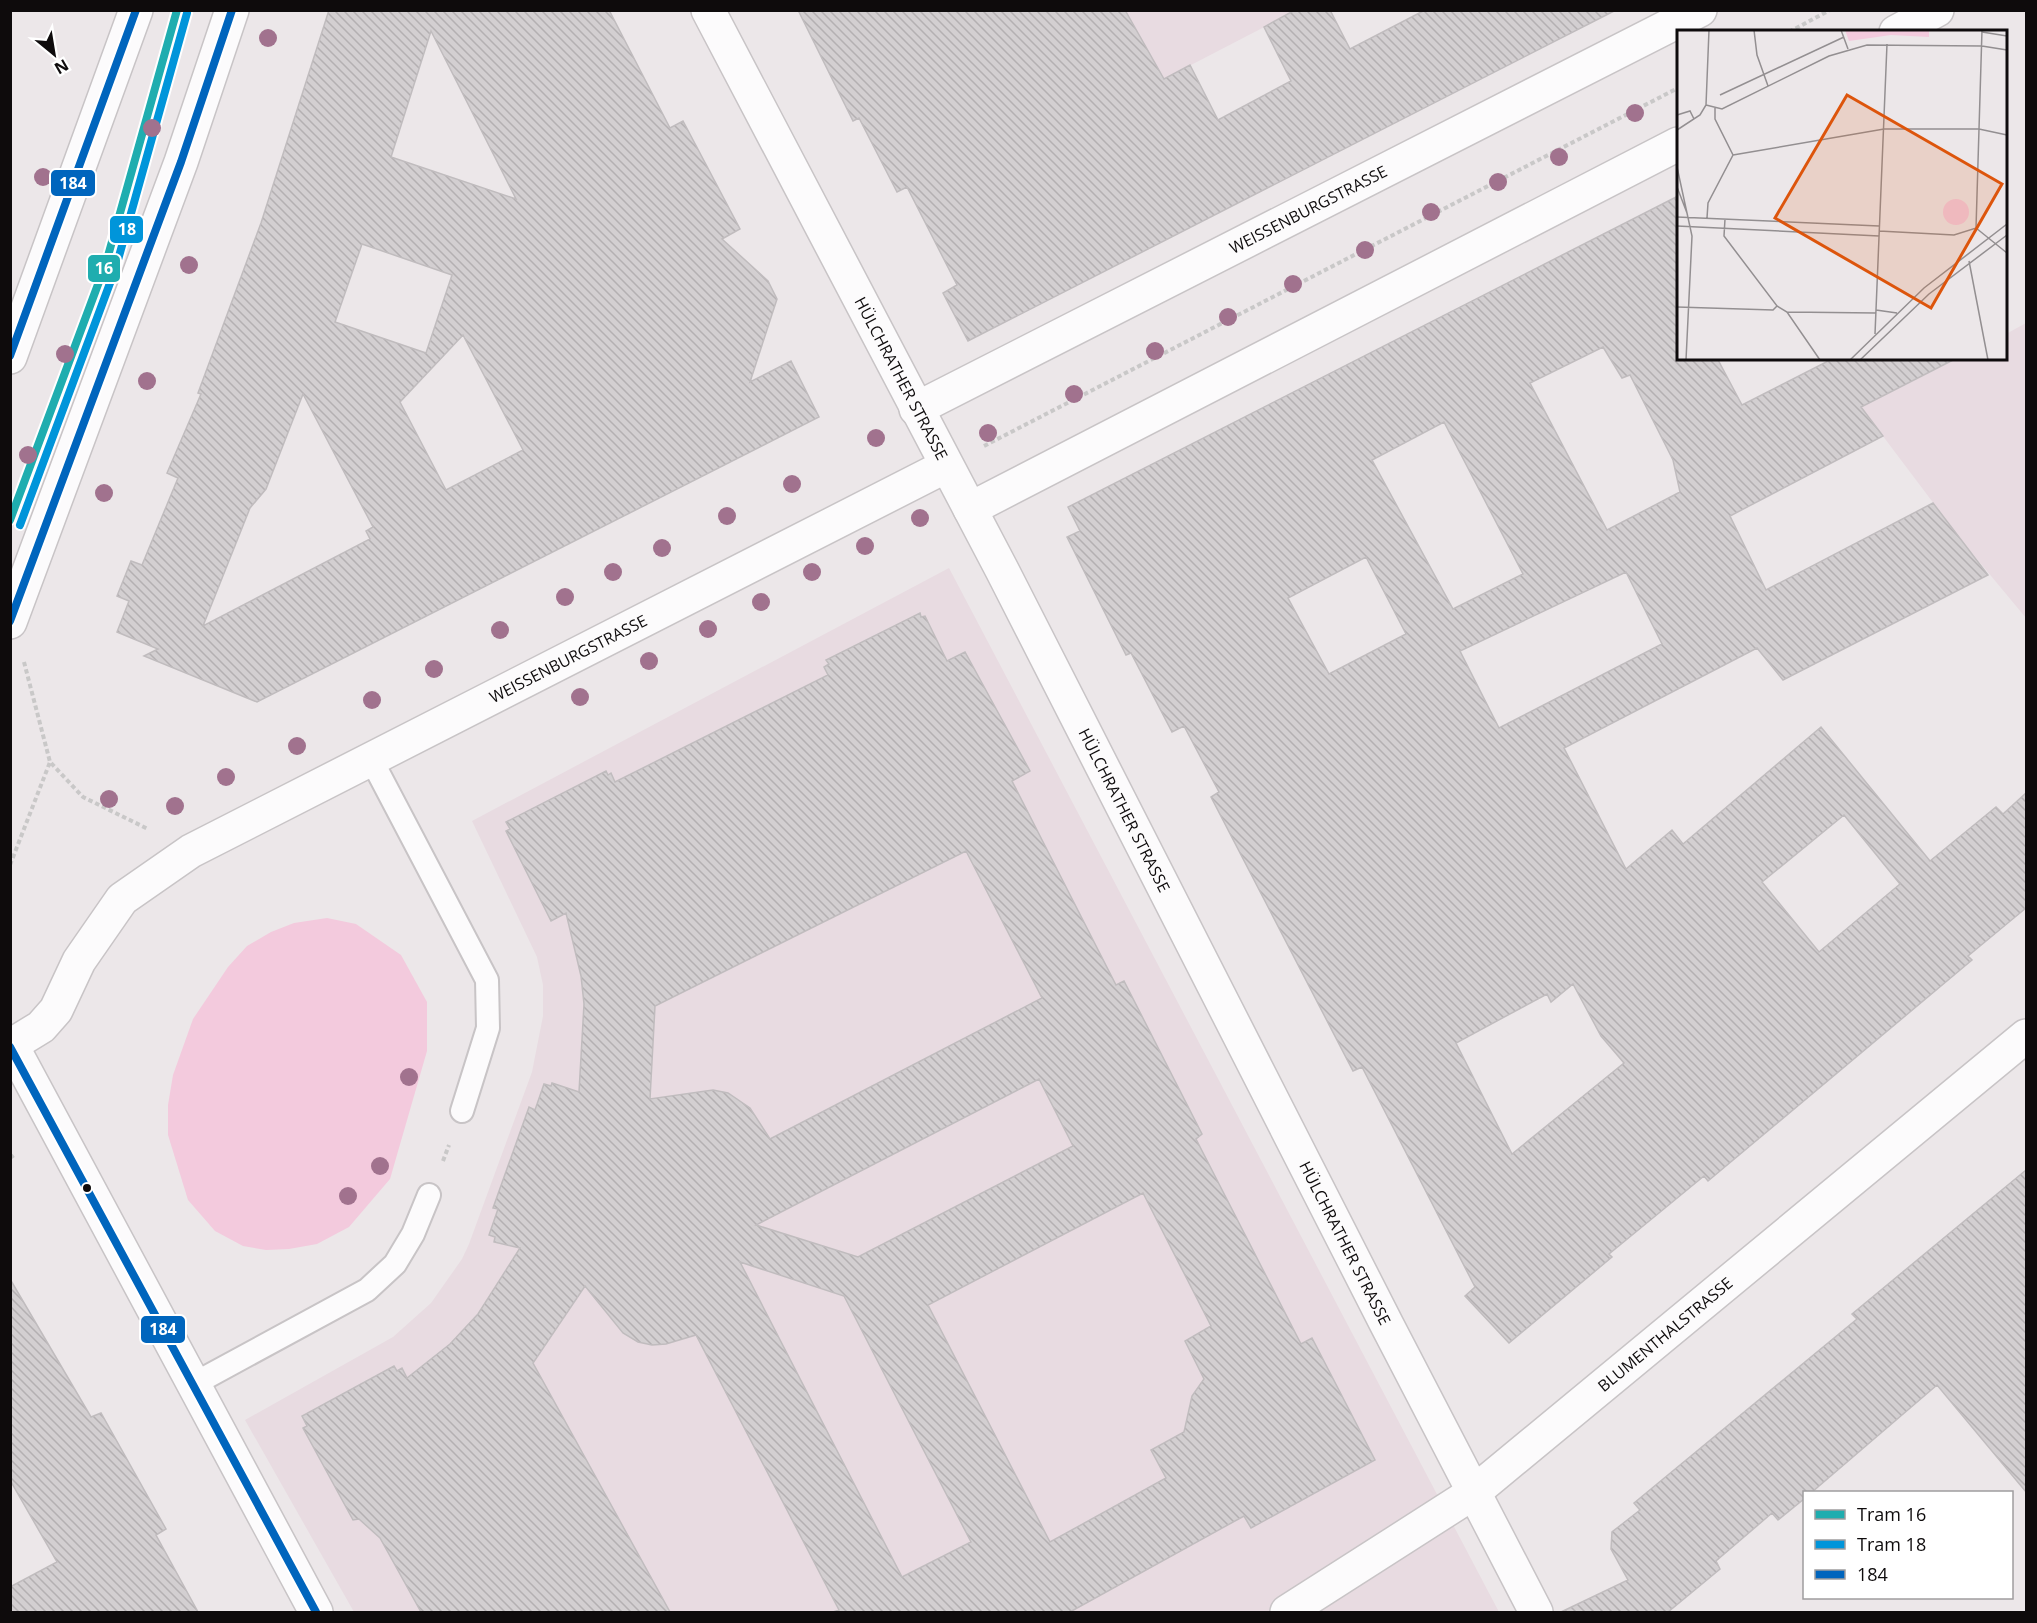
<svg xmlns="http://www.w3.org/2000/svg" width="2037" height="1623" font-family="'Open Sans',sans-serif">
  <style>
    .built { fill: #e8dbe1 }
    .green { fill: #f3cadd }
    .building { fill: url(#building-back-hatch); stroke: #c0bcbe; stroke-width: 1.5; fill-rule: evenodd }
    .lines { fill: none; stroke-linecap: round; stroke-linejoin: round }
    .lane-casing { stroke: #c8c4c6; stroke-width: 26 }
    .street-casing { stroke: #c8c4c6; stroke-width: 36 }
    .primary-casing { stroke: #c8c4c6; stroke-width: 36 }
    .path { stroke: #c9c8c8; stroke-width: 4; stroke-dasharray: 4.5 3; stroke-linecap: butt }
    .lane { stroke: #fcfbfc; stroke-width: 22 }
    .street { stroke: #fcfbfc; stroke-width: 33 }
    .primary { stroke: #fcfbfc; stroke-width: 33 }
    .bus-1-casing { stroke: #fff; stroke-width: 12 }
    .bus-1 { stroke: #0065bd; stroke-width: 8 }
    .tram-1-casing { stroke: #fff; stroke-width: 12 }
    .tram-2-casing { stroke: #fff; stroke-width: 12 }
    .tram-1 { stroke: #1fadaf; stroke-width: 8 }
    .tram-2 { stroke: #0095da; stroke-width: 8 }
    .tree { fill: #a1728e }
    .bus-dot { fill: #0e0b0c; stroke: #fff; stroke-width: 2 }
    .labels { text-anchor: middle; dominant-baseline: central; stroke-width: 4.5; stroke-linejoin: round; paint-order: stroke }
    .street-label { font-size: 16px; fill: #0e0b0c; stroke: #fff }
    .inset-road { fill: none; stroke: #938f91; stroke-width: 1.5 }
    .view { fill: #dd550c; fill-opacity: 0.15; stroke: #dd550c; stroke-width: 3 }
    .inset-edge { fill: none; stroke: #0e0b0c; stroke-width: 3 }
    .line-badge { stroke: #fff; stroke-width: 2 }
    .badge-label { font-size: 16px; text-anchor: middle; font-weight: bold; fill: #fff }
  </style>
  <defs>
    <pattern id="building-back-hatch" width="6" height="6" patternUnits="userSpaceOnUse" patternTransform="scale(1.5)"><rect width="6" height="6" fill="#d3cfd1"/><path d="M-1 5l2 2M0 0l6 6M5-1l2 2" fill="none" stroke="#b4b0b2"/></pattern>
  </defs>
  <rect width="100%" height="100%" fill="#ece7e9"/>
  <path class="built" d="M 1125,11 L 1295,11 L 1164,79 Z
    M 2026,323 L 2026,618 L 1962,541 L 1861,407 L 1957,359 L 2006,358 L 2006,334 Z
    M 949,568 L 1499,1612 L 354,1612 L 245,1420 L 393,1337 L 431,1303 L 462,1259 L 469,1244 L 532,1072 L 543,1016 L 543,985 L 537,957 L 472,821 Z"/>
  <path class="green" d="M 327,918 L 356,924 L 401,955 L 427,1002 L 427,1051 L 390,1179 L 349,1227 L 317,1244 L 289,1249 L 266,1250 L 243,1246 L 215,1231 L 188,1200 L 168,1135 L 168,1105 L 173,1075 L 193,1019 L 228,967 L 247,946 L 271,932 L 294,923 Z"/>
  <path class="building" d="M 329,10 L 609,10 L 670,128 L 683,121 L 740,229 L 722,239 L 768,281 L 777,299 L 750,382 L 791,361 L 819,417 L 257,702 L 144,656 L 158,649 L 117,632 L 129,601 L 117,596 L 131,561 L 142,565 L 178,478 L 167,473 L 201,394 L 198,393 L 261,223 ZM 431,31 L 516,199 L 391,157 ZM 362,244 L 452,275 L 426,353 L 335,322 ZM 463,335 L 523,450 L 446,490 L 400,402 ZM 303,394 L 373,527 L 366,531 L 370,539 L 203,626 L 250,508 L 266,489 Z
    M 798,10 L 1125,10 L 1164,79 L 1190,65 L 1218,120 L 1291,81 L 1264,27 L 1295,10 L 1330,10 L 1350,49 L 1425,10 L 1616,10 L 968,341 L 943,293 L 957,285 L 907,187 L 897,192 L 859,118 L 853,121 Z
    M 1678,196 L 1678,358 L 1717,358 L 1742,405 L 1834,358 L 1957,358 L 1861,407 L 1883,436 L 1730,516 L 1766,590 L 1933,503 L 1988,575 L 1783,680 L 1757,648 L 1564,748 L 1626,869 L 1672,830 L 1683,844 L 1821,727 L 1930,861 L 1996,807 L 2003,814 L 2026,793 L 2026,908 L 1968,956 L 1972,960 L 1708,1181 L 1704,1176 L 1609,1254 L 1612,1257 L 1509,1343 L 1465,1296 L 1475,1287 L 1362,1067 L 1353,1071 L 1211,797 L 1219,792 L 1184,726 L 1172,732 L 1131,653 L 1126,655 L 1067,537 L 1080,531 L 1068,507 ZM 1603,347 L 1622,378 L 1630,375 L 1673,460 L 1680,492 L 1607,530 L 1530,383 ZM 1444,422 L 1523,574 L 1453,609 L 1372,460 ZM 1366,557 L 1406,634 L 1329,674 L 1288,598 ZM 1626,572 L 1662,644 L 1499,728 L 1460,651 ZM 1844,815 L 1900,884 L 1819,952 L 1762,882 ZM 1573,984 L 1601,1036 L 1624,1063 L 1512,1154 L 1456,1043 L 1547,994 L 1551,1002 Z
    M 920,613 L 921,617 L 925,616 L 947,661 L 965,652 L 1030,771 L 1012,781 L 1116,985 L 1124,981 L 1202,1134 L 1196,1139 L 1301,1344 L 1312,1338 L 1375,1460 L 1251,1528 L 1244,1516 L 1070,1612 L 833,1612 L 839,1610 L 696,1335 L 666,1344 L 652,1345 L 638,1342 L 623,1333 L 585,1286 L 533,1363 L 670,1612 L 421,1612 L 380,1538 L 359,1519 L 353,1520 L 303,1428 L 307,1426 L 302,1416 L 394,1366 L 397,1371 L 402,1368 L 407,1378 L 450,1344 L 478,1314 L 520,1248 L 494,1242 L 495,1237 L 489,1235 L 498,1209 L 493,1208 L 529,1107 L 535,1110 L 544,1084 L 551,1086 L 552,1083 L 579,1092 L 584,1004 L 581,976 L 566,913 L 551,921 L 506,831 L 510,829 L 506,822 L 606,771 L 608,775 L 611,773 L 615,782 L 828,675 L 824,667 L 829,664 L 826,660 ZM 966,851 L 1042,998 L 770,1139 L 750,1108 L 728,1093 L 713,1090 L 650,1099 L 655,1006 ZM 1039,1079 L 1073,1146 L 858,1257 L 756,1225 ZM 1143,1193 L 1211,1326 L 1185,1341 L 1204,1379 L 1192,1396 L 1184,1432 L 1151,1450 L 1166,1478 L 1050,1542 L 928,1305 ZM 740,1262 L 844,1296 L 971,1542 L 902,1577 Z
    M 2026,1170 L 2026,1492 L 1937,1385 L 1812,1492 L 1804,1492 L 1804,1499 L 1778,1520 L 1772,1513 L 1716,1561 L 1720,1569 L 1668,1612 L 1561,1612 L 1628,1580 L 1611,1549 L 1612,1532 L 1640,1510 L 1634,1503 L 1857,1319 L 1852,1314 Z
    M 10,1279 L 91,1417 L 101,1413 L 166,1529 L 156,1535 L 198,1612 L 10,1612 L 10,1587 L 57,1562 L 10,1480 Z"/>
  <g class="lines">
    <defs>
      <path id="lane" d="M 371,759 L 487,980 L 488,1028 L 462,1111
        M 192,1385 L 367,1290 L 395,1264 L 413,1234 L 429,1195"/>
      <g id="street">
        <path id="s1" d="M 708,10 L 1002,570 L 1387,1325 L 1536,1612"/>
        <path d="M 1896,32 L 1937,10"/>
        <path id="s2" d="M 916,409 L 1700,10"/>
        <path d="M 970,509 L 1678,144"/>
        <path id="s3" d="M 10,1046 L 41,1027 L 56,1010 L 79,961 L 122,899 L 191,851 L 946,466"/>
        <path d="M 12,1046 L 316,1612"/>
        <path id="s4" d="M 1287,1612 L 1473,1493 L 2026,1036"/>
      </g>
      <path id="primary" d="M 10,357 L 136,10
        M 10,622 L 181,162 L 232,10"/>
    </defs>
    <use href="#lane" class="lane-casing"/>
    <use href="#street" class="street-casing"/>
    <use href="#primary" class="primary-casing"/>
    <path class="path" d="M 1789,32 L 1830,10
      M 984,446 L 1678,88
      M 24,662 L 50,762 L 83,797 L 148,829
      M 10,865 L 50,762
      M 10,1158 L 14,1155
      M 443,1161 L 449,1145"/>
    <use href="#lane" class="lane"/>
    <use href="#street" class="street"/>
    <use href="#primary" class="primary"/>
    <defs>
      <path id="bus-1" d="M 10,356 L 136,10
        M 10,621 L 181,162 L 232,10
        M 10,1047 L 316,1612"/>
    </defs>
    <use href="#bus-1" class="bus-1-casing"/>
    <use href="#bus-1" class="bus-1"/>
    <defs>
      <path id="tram-1" d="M 10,520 L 106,263 L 177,10"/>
      <path id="tram-2" d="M 20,525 L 116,267 L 187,13"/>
    </defs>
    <use href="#tram-1" class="tram-1-casing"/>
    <use href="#tram-2" class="tram-2-casing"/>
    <use href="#tram-1" class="tram-1"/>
    <use href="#tram-2" class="tram-2"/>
  </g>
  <g class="tree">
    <circle cx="268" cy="38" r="9"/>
    <circle cx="1635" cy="113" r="9"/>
    <circle cx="152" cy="128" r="9"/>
    <circle cx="1559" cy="157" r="9"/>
    <circle cx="43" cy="177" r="9"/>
    <circle cx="1498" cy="182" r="9"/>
    <circle cx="1431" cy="212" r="9"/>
    <circle cx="1365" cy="250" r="9"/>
    <circle cx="189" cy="265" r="9"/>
    <circle cx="1293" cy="284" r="9"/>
    <circle cx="1228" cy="317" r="9"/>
    <circle cx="1155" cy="351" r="9"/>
    <circle cx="65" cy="354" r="9"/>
    <circle cx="147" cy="381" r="9"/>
    <circle cx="1074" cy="394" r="9"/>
    <circle cx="988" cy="433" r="9"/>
    <circle cx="876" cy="438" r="9"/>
    <circle cx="28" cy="455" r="9"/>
    <circle cx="792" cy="484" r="9"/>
    <circle cx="104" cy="493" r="9"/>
    <circle cx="727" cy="516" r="9"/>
    <circle cx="920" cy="518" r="9"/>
    <circle cx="865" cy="546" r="9"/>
    <circle cx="662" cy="548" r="9"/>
    <circle cx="613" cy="572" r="9"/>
    <circle cx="812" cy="572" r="9"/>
    <circle cx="565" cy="597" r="9"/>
    <circle cx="761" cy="602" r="9"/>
    <circle cx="708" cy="629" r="9"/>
    <circle cx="500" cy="630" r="9"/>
    <circle cx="649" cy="661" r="9"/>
    <circle cx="434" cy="669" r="9"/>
    <circle cx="580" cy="697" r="9"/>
    <circle cx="372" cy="700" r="9"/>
    <circle cx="297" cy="746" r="9"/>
    <circle cx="226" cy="777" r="9"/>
    <circle cx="109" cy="799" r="9"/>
    <circle cx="175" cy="806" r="9"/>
    <circle cx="409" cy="1077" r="9"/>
    <circle cx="380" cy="1166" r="9"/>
    <circle cx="348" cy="1196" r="9"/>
  </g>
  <circle class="bus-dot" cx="87" cy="1188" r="5"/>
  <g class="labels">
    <g class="street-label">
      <text stroke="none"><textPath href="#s2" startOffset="440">WEISSENBURGSTRASSE</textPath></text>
      <text stroke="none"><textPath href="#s1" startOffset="416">HÜLCHRATHER STRASSE</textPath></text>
      <text stroke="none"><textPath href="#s3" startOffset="696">WEISSENBURGSTRASSE</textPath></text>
      <text stroke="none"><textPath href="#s1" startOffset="902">HÜLCHRATHER STRASSE</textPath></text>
      <text stroke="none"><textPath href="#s1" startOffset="1388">HÜLCHRATHER STRASSE</textPath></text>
      <text stroke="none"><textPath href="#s4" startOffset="470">BLUMENTHALSTRASSE</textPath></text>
    </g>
  </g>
  <g transform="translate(1677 30)">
    <rect width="330" height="330" fill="#ece7e9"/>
    <path d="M266 182a13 13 0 1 1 26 0a13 13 0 1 1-26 0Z" fill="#f3cadd"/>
    <path d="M 168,0 L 252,0 L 252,7 L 214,5 L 172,11 Z" fill="#f3cadd"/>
    <path class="inset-road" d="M 77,0 L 80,25 L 91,56M 164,0 L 171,19M 305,2 L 330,6M 43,65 L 167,7M 29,75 L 45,79 L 152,26 L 190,15 L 305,16 L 330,20M 0,85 L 13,81 L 17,89M 0,100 L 23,85 L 29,75 L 32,0M 56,125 L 207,99 L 302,99 L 330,105M 0,137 L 15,206 L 9,330M 0,157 L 10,183M 0,187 L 202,196M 30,188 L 31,173 L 56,125 L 38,89 L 38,78M 48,189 L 47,206 L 100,276 L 110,282 L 143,330M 0,196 L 202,206M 299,198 L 305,0M 202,201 L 277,205 L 299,198 L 330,223M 292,231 L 311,330M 0,277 L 96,280 L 100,276M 199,280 L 220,283M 110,282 L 199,283M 198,304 L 210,14M 173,330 L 247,258 L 330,194M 183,330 L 252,264 L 330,205"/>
    <path class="view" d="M 170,65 L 325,154 L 254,278 L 98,188 Z"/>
    <rect width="330" height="330" class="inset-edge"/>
  </g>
  <g class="line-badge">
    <rect x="50" y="169" width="46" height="28" rx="6" fill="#0065bd"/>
    <rect x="109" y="215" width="35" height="29" rx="6" fill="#0095da"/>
    <rect x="87" y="254" width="34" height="29" rx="6" fill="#1fadaf"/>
    <rect x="140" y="1315" width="46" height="29" rx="6" fill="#0065bd"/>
  </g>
  <g class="badge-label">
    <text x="73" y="189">184</text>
    <text x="127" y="235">18</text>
    <text x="104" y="274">16</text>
    <text x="163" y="1335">184</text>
  </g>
  <rect width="2037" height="1623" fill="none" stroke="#0e0b0c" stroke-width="24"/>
  <rect x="1803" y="1491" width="210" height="108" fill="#ffffff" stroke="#9f9d9e" stroke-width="1.5"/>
  <rect x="1815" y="1510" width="30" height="9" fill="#1fadaf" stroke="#9f9d9e" stroke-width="1.5"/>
  <text x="1857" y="1521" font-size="18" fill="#0e0b0c">Tram 16</text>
  <rect x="1815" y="1540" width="30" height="9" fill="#0095da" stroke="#9f9d9e" stroke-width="1.5"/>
  <text x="1857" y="1551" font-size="18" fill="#0e0b0c">Tram 18</text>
  <rect x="1815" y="1570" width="30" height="9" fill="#0065bd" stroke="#9f9d9e" stroke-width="1.5"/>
  <text x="1857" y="1581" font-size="18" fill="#0e0b0c">184</text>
  <g transform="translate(54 54) rotate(150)" stroke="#ffffff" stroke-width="4.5" paint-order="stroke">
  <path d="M0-4.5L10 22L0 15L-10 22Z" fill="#0e0b0c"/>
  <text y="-9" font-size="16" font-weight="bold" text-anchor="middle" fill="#0e0b0c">N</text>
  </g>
</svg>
